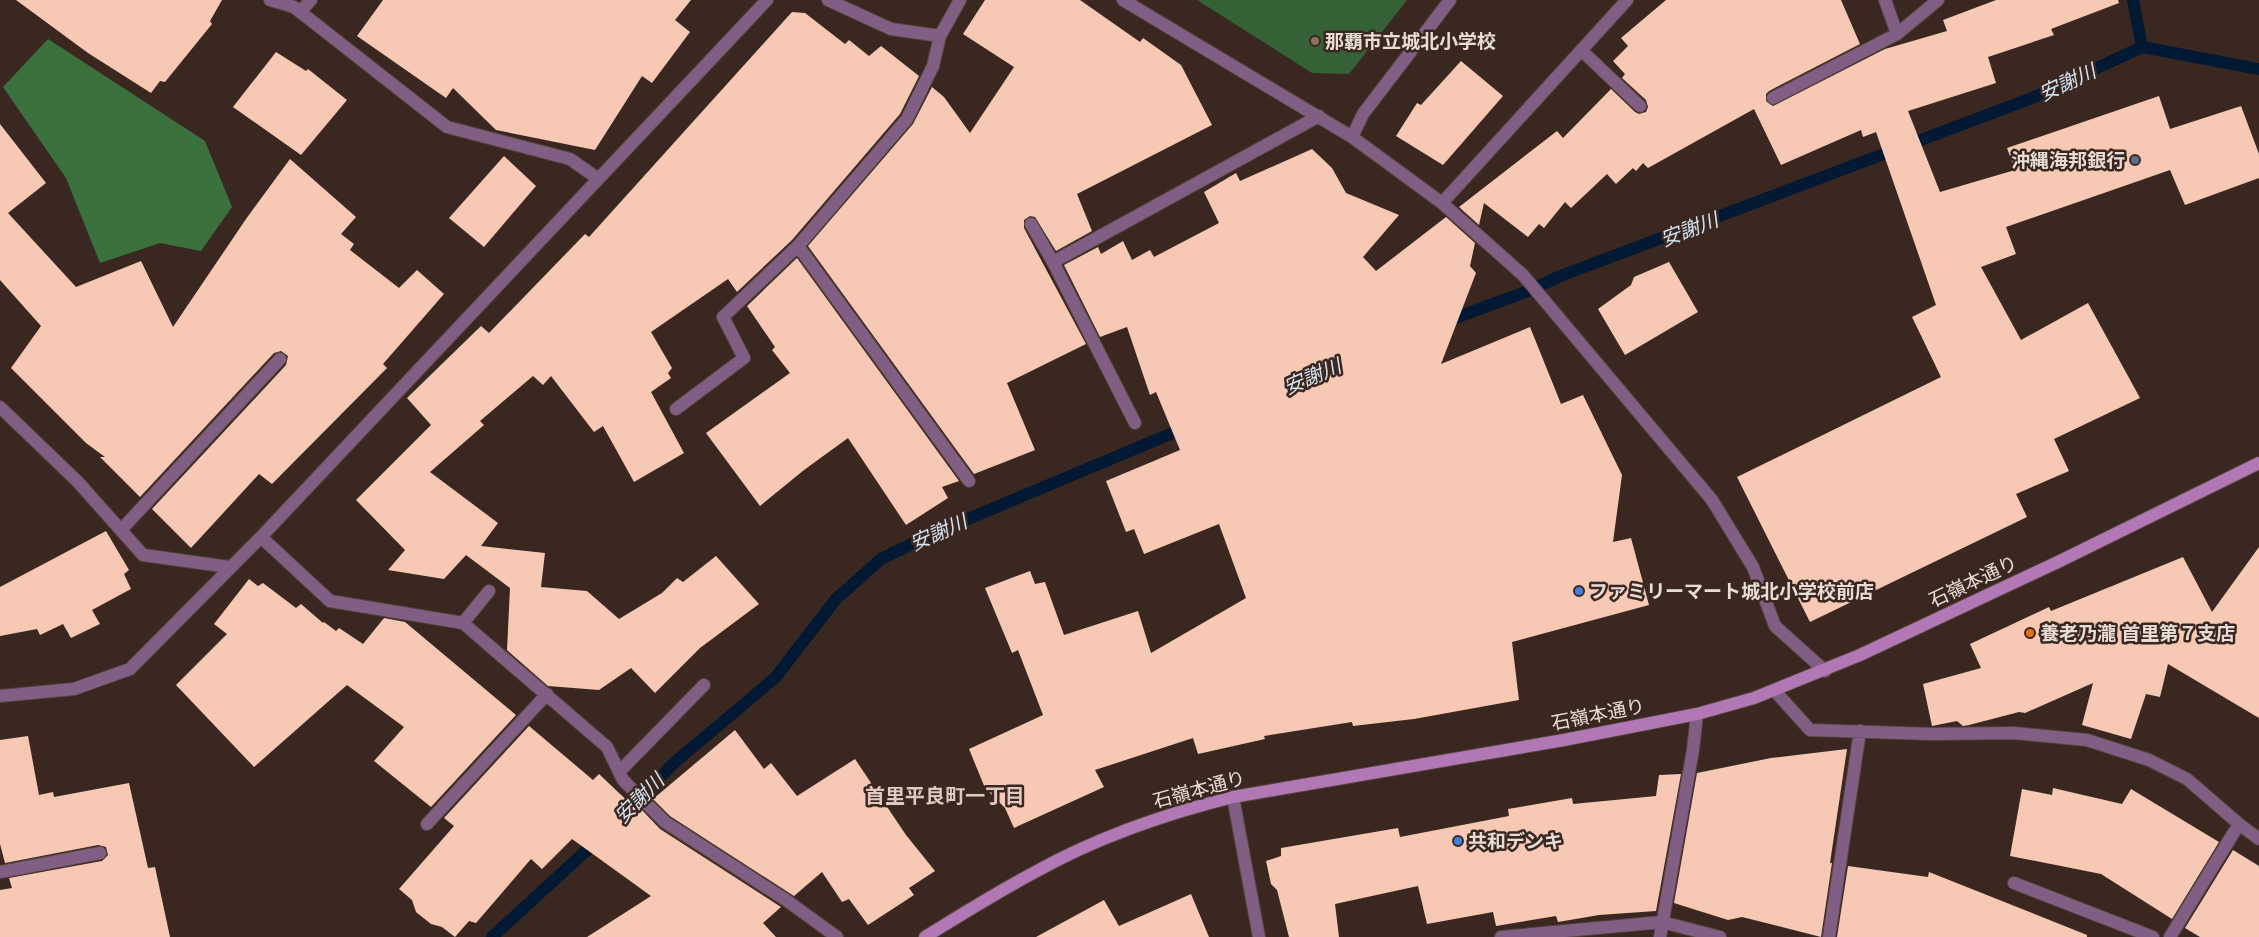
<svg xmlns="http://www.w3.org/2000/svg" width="2259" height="937" font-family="Mulish,'Noto Sans JP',sans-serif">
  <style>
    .green { fill: #356137 }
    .forest { fill: #3a713c }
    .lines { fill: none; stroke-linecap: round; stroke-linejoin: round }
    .stream { stroke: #021934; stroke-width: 12 }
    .building { fill: #f7c9b4 }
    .minor-casing { stroke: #56453d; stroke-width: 14 }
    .secondary-casing { stroke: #56453d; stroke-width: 14 }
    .minor { stroke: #815e84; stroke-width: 12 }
    .secondary { stroke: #b178b5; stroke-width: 12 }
    .education-dot { fill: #8d6e63; stroke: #3a2820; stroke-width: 2 }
    .service-dot { fill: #5c6f8a; stroke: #3a2820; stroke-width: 2 }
    .shop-dot { fill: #3f7fe0; stroke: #3a2820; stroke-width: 2 }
    .food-dot { fill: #e8710a; stroke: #3a2820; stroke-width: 2 }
    .labels { text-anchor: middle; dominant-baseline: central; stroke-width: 5; stroke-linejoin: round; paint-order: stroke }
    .poi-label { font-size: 19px; font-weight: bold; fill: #e8dcd7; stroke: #3a2820; text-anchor: start }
    .street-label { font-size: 19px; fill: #e8dcd7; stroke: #3a2820 }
    .water-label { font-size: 20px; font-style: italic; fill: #d5e2f2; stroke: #3a2820 }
    .neighbourhood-label { font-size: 20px; font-weight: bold; fill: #e0c9be; stroke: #3a2820 }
  </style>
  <rect width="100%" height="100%" fill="#3a2820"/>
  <path class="green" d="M 1197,0 L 1407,0 L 1349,74 L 1312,73 Z"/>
  <path class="forest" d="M 48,39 L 205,141 L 232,207 L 201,251 L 160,243 L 100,263 L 66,178 L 3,87 Z"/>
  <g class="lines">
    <path class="stream" d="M 2133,0 L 2142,47
      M 1444,322 L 1531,290 L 1558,277 L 2032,98 L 2142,47 L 2259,69
      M 620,818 L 675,762 L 775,678 L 836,599 L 881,559 L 930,535 L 1187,427
      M 492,937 L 599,839"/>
  </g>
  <path class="building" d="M 16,0 L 222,0 L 210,21 L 212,24 L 165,82 L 160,81 L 151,93 L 88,53 Z
    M 383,0 L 691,0 L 675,20 L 690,32 L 652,83 L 642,76 L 595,150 L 496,130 L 453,88 L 446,98 L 357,36 Z
    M 985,0 L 1080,0 L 1140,42 L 1143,38 L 1181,65 L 1212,125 L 1077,194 L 1092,231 L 1056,251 L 1035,217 L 1030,216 L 1024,220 L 1024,228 L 1086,344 L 1007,383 L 1035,450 L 974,474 L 808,246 L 913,124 L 932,87 L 944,97 L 970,133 L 1014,67 L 963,34 Z
    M 1666,0 L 1841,0 L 1860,44 L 1769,91 L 1766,94 L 1766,101 L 1773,106 L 1885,49 L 1947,31 L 1943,20 L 1996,0 L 2118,0 L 2119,3 L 2051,29 L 2054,35 L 1988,57 L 1996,83 L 1908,111 L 1940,192 L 2015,170 L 2007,148 L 2159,96 L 2170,129 L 2241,106 L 2259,154 L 2259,178 L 2185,205 L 2170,170 L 2006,227 L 2016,254 L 1981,267 L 2021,340 L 2088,303 L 2140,398 L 2054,439 L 2069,471 L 2016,494 L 2027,517 L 1810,622 L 1737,477 L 1941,377 L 1912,317 L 1936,305 L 1876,132 L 1863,137 L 1861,130 L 1781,165 L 1754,109 L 1648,168 L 1643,163 L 1636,171 L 1633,168 L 1616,184 L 1607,174 L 1571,208 L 1565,202 L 1544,228 L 1539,224 L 1528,237 L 1484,203 L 1479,225 L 1459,207 L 1557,131 L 1563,138 L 1611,89 L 1635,112 L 1639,114 L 1646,112 L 1648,107 L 1646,100 L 1622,78 L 1625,74 L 1613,61 L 1628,46 L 1621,38 Z
    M 792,12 L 805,13 L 845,44 L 849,40 L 869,56 L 881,46 L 919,76 L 900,114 L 792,240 L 737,292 L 728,279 L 651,332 L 672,368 L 668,373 L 671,378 L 651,392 L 684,453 L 634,482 L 603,426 L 594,432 L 551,376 L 543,385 L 533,376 L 480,421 L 484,425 L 430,472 L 498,523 L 481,546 L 545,553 L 541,587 L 587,591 L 619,619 L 662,593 L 677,578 L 683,582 L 716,556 L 759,604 L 700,648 L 655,693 L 631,668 L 599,690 L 548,686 L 507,650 L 510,588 L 466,555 L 444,579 L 388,570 L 405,550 L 356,500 L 431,425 L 407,398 L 481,326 L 489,333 L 585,234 L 589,237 Z
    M 276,52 L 306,71 L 308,69 L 347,100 L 301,155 L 233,107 Z
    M 1461,61 L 1503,96 L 1443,165 L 1396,136 L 1417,103 L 1421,105 Z
    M 0,124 L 46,183 L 8,213 L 76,287 L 141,261 L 173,327 L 246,219 L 290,159 L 356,217 L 341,234 L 354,244 L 350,250 L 399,288 L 417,270 L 444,294 L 383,364 L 387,368 L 272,484 L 259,474 L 191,548 L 152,509 L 286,365 L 288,356 L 281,351 L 274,353 L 140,497 L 100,457 L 105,457 L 86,443 L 11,368 L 41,326 L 0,280 Z
    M 1312,149 L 1332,168 L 1346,193 L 1399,215 L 1363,257 L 1376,271 L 1446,217 L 1475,243 L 1470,266 L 1476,273 L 1441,364 L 1530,327 L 1561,404 L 1583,395 L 1622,475 L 1613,542 L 1631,538 L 1649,605 L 1512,642 L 1519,700 L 1414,719 L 1353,726 L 1352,722 L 1264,736 L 1265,739 L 1198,754 L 1193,738 L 1095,770 L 1104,787 L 1014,828 L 1005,808 L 985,788 L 969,749 L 1043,715 L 1018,650 L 1012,653 L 985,588 L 1030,571 L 1035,584 L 1045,582 L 1064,635 L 1138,611 L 1151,653 L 1246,598 L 1219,524 L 1144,554 L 1134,529 L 1126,532 L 1106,481 L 1180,450 L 1156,392 L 1150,395 L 1127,327 L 1100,337 L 1064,265 L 1098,247 L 1101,254 L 1123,241 L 1132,260 L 1150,250 L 1154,257 L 1219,223 L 1204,192 L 1236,173 L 1240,181 Z
    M 504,156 L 536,186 L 484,247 L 449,218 Z
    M 797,258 L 959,481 L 942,487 L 948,498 L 906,525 L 848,438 L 804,470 L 760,506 L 706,433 L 790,373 L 772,350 L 775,347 L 747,306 Z
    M 1669,262 L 1698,312 L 1625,355 L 1598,309 L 1631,285 L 1634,277 Z
    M 106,531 L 129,570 L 124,574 L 131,589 L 92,610 L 100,624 L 71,638 L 63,624 L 40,635 L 37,629 L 0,636 L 0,587 Z
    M 2259,547 L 2259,718 L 2168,664 L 2160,697 L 2146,694 L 2131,739 L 2082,725 L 2093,683 L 2025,713 L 2019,712 L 1969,725 L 1963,726 L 1957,721 L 1932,726 L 1923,684 L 1981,668 L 1970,644 L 2049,607 L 2051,611 L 2183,557 L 2212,612 Z
    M 249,579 L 258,586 L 263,583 L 296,608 L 301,604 L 323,623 L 324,622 L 336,631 L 339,628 L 363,644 L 384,618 L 405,622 L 516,715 L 431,807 L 374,761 L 404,727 L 347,685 L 254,767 L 176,685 L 227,634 L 214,624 Z
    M 529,726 L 593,780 L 599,774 L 638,811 L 641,809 L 660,829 L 781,907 L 763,923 L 776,937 L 587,937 L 651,896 L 572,839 L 542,869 L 531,859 L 476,923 L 469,921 L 455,937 L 442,927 L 431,924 L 416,912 L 412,900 L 399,889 L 454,826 L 444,818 Z
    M 735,730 L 764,769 L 771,763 L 797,796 L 855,759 L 906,835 L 935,871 L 909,888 L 914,895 L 868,925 L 849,899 L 842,902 L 822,872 L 794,896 L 670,816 L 653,799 Z
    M 28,736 L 39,795 L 53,792 L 54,797 L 129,783 L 148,868 L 155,867 L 170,937 L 0,937 L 0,890 L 12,888 L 9,878 L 102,861 L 108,855 L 106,847 L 98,845 L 5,863 L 0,844 L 0,740 Z
    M 1847,749 L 1830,863 L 1832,863 L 1821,937 L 1742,917 L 1728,920 L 1674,903 L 1697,773 L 1771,758 Z
    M 1681,774 L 1656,911 L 1599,915 L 1558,922 L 1556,916 L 1496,926 L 1493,912 L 1427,924 L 1418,886 L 1335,904 L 1339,937 L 1289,937 L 1277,890 L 1271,884 L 1266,861 L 1281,856 L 1281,848 L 1398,828 L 1400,837 L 1509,816 L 1508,809 L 1572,798 L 1573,804 L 1656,796 L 1659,775 Z
    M 2053,788 L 2122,804 L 2131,789 L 2219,842 L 2172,919 L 2101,874 L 2010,856 L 2022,789 L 2052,795 Z
    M 2233,850 L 2259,866 L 2259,937 L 2200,937 L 2185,928 Z
    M 1848,866 L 1928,877 L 1929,872 L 2087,935 L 2087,937 L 1837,937 Z
    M 1191,894 L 1209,937 L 1036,937 L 1104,900 L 1119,926 Z"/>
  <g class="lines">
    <defs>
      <path id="minor" d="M 270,0 L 294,7 L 447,127 L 570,159 L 597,178
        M 828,0 L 891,29 L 940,36 L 960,0
        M 1123,0 L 1352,137 L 1442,203 L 1523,275 L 1712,500 L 1753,567 L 1775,626 L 1825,671
        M 1885,0 L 1897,34
        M 300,12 L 311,0
        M 940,36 L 933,66 L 907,119 L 798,246 L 969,481
        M 1581,50 L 1640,106
        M 1773,98 L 1897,34 L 1938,0
        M 1352,137 L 1363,114 L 1450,0
        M 1442,203 L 1627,0
        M 1031,224 L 1053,262
        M 0,407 L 78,482 L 143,555 L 229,567
        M 676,409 L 744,358 L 723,317 L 798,246
        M 1135,423 L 1053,262 L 1319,116
        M 121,530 L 280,359
        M 261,537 L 330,601 L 463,623 L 489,591
        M 463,623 L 607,747 L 623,780 L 665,822 L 786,900 L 837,937
        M 1774,690 L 1810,730 L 1932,734 L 2014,733 L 2087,740 L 2149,760 L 2187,779 L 2239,824
        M 0,696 L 74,689 L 130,669 L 261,537 L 767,0
        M 619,772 L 704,685
        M 1233,797 L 1259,937
        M 427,824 L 547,694
        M 0,872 L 100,853
        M 2014,883 L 2153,937
        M 1501,937 L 1662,922 L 1720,937
        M 1660,937 L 1693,750 L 1697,714
        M 1829,937 L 1860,731
        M 2170,937 L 2239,824 L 2259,839"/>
      <path id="secondary" d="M 925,937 C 962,914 999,891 1037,871 C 1098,837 1165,814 1233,797 L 1564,740 L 1697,714 L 1754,698 L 1860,655 L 2060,561 L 2259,463"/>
    </defs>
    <use href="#minor" class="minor-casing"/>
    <use href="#secondary" class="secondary-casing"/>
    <use href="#minor" class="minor"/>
    <use href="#secondary" class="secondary"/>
  </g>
  <circle class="education-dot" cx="1315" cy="41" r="5"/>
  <circle class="service-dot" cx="2135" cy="160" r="5"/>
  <g class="shop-dot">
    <circle cx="1579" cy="591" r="5"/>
    <circle cx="1458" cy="841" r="5"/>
  </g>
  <circle class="food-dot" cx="2030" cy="633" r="5"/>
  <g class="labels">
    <g class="poi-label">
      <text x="1325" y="41">那覇市立城北小学校</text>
      <text x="2125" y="160" text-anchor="end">沖縄海邦銀行</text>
      <text x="1589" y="591">ファミリーマート城北小学校前店</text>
      <text x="2040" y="633">養老乃瀧 首里第７支店</text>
      <text x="1468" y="841">共和デンキ</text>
    </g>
    <g class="street-label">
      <text transform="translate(1973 581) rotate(-25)">石嶺本通り</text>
      <text transform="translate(1598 714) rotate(-11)">石嶺本通り</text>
      <text transform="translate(1199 789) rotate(-15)">石嶺本通り</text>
    </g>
    <g class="water-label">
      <text transform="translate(2067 82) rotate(-25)">安謝川</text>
      <text transform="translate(1689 229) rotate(-21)">安謝川</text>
      <text transform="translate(1312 376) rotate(-23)">安謝川</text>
      <text transform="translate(938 532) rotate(-24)">安謝川</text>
      <text transform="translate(639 798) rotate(-45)">安謝川</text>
    </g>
    <g class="neighbourhood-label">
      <text x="945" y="795">首里平良町一丁目</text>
    </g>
  </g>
</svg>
